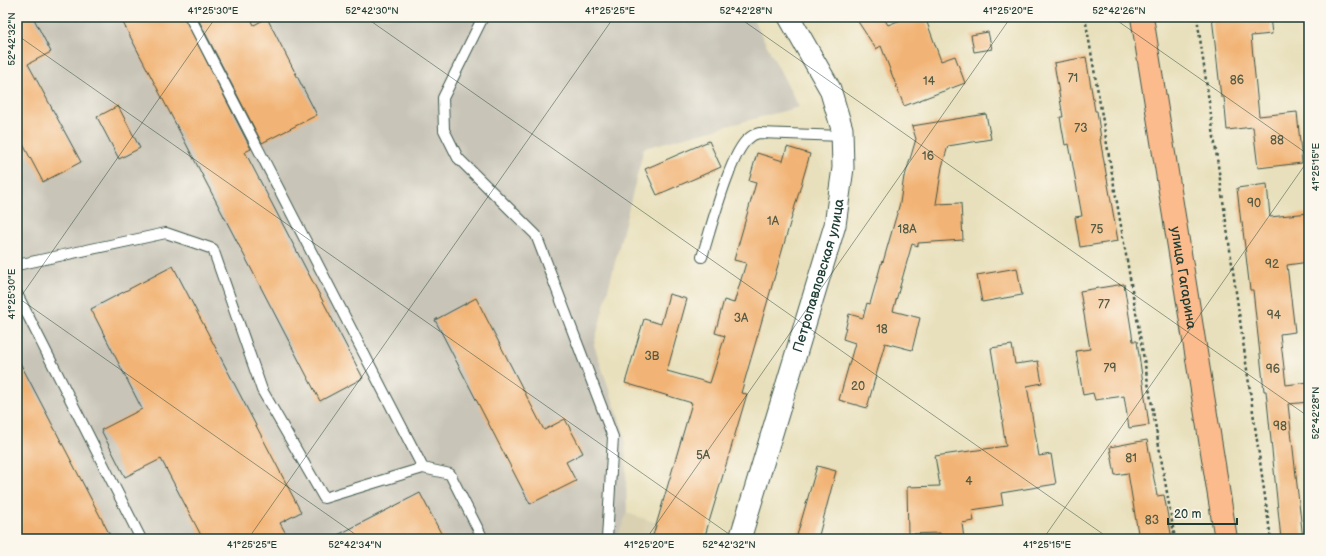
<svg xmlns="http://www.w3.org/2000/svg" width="1326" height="556" font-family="'Balsamiq Sans',sans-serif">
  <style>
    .built { fill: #dad1b2 }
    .industrial { fill: #c8c4b8 }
    .building { fill: #f2b476 }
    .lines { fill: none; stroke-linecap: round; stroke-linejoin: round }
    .lane-casing { stroke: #3d5548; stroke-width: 12 }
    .street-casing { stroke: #3d5548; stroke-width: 23 }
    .primary-casing { stroke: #3d5548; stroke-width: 24 }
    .path { stroke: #3d5548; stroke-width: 2.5; stroke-dasharray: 3 3; stroke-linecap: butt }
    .lane { stroke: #fff; stroke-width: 10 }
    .street { stroke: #fff; stroke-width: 21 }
    .primary { stroke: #fbbb8d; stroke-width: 22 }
    .ticks { fill: none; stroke: #1f3d34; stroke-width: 1; stroke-opacity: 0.45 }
    .labels { text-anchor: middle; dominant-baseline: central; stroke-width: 4; stroke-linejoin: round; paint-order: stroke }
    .number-label { font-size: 12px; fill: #545b44 }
    .street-label { font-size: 14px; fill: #1f3d34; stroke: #fbf7ec }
    .neatline { fill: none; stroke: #1f3d34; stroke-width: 1.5 }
    .ticks-label { font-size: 10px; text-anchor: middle; fill: #1f3d34 }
  </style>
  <rect width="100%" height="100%" fill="#fbf7ec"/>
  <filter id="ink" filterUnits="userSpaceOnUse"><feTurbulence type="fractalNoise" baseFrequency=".025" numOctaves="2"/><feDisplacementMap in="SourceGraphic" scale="8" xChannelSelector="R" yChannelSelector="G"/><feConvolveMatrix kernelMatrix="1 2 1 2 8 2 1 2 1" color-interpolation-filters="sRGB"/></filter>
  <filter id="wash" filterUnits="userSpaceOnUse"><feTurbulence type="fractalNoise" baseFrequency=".012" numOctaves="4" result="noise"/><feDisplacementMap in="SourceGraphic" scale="16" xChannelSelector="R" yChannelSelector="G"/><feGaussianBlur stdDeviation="0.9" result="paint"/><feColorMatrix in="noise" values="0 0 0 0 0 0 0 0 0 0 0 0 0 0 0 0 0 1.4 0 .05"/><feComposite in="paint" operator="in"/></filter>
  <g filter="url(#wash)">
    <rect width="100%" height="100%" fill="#e8e0bc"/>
    <path class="built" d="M 627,513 L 705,539 L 617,539 Z"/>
    <path class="industrial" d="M 17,17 L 752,17 L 799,107 L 644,148 L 594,345 L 625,436 L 627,513 L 617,539 L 17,539 Z"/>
    <g id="blocks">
      <path class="building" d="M 17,17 L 33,17 L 51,52 L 28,64 L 81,162 L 43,182 L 17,133 Z
        M 120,17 L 184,17 L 251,149 L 245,152 L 363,378 L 320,401 Z
        M 197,17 L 250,17 L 254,25 L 267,18 L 317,115 L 262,143 Z
        M 855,17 L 883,17 L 888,25 L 908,17 L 925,17 L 941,61 L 955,56 L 965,83 L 904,106 L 881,46 L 876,49 Z
        M 1212,17 L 1270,17 L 1272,34 L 1251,36 L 1259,116 L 1297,112 L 1302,163 L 1258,168 L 1253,127 L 1227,130 L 1224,97 L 1221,97 Z
        M 988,32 L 992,49 L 974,52 L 971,35 Z
        M 1086,57 L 1095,111 L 1097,111 L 1101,139 L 1100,139 L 1118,241 L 1080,247 L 1075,217 L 1082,216 L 1069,144 L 1065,145 L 1060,117 L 1063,117 L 1054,63 Z
        M 118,106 L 140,148 L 119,159 L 97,117 Z
        M 986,114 L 991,139 L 948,146 L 942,167 L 936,204 L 961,203 L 963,240 L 918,243 L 918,246 L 912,244 L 893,311 L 920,318 L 912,350 L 885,343 L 867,408 L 839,400 L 855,343 L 843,339 L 849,314 L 863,318 L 867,303 L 870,304 L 882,261 L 883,262 L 900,203 L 904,176 L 905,176 L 916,139 L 912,126 Z
        M 709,141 L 721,167 L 657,195 L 645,169 Z
        M 787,147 L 810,154 L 741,393 L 747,394 L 704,539 L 652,539 L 692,403 L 625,383 L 644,319 L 661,324 L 669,294 L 687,299 L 667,371 L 710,383 L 725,336 L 715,333 L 724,300 L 734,303 L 746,263 L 734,260 L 756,183 L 749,181 L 757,153 L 783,161 Z
        M 1267,184 L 1270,217 L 1309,213 L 1309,262 L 1287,265 L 1295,332 L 1280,334 L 1286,385 L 1309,382 L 1309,402 L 1288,404 L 1303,539 L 1281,539 L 1266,391 L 1264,391 L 1253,290 L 1250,290 L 1242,222 L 1241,223 L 1237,188 Z
        M 173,266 L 301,512 L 280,523 L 289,539 L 203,539 L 161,459 L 125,477 L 101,430 L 142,409 L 91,309 Z
        M 1017,268 L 1022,295 L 982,302 L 977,275 Z
        M 1124,284 L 1133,341 L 1137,341 L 1149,425 L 1129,428 L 1124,396 L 1095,400 L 1093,393 L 1083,395 L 1076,351 L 1090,349 L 1080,291 Z
        M 476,298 L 544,430 L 565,419 L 583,453 L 566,462 L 576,481 L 530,504 L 435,320 Z
        M 1012,345 L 1015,364 L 1038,361 L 1042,383 L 1027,386 L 1039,456 L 1051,454 L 1056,484 L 1001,493 L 1003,505 L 972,510 L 974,521 L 962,523 L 964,539 L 941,539 L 940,533 L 908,534 L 907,487 L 940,486 L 935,456 L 1006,446 L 1002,422 L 1003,421 L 991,348 Z
        M 17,357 L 112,539 L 17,539 Z
        M 1147,440 L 1157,496 L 1164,495 L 1172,539 L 1139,539 L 1128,473 L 1115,475 L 1110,447 Z
        M 817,466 L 836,471 L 818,539 L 796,539 Z
        M 420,493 L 444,539 L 330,539 Z"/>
    </g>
  </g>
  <g filter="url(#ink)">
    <use href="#blocks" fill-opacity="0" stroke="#3d5548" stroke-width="1"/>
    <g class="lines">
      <defs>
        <path id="lane" d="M 190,17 L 423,468 L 450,474 L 483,539
          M 483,17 L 443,98 L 444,130 L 458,158 L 536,235 L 613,437 L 607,539
          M 702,257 C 710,232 730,153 748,139 C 751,136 755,134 759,133 L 843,136
          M 17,265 L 166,233 L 213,249 L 262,390 L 324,498 L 423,468
          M 17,294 L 141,539"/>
        <g id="street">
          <path id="s1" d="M 740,539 L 835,225 L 843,168 L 842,129 L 830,89 L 789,17"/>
        </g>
        <g id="primary">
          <path id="s2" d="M 1142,17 L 1226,539"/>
        </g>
      </defs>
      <use href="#lane" class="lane-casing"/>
      <use href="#street" class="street-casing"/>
      <use href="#primary" class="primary-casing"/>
      <path class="path" d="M 1085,17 L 1175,539
        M 1197,17 L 1271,539"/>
      <use href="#lane" class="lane"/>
      <use href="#street" class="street"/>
      <use href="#primary" class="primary"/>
    </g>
  </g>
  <path class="ticks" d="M 365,17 L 1110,539M 738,17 L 1309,417M 1112,17 L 1309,155M 17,35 L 736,539M 17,297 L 362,539M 17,302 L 216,17M 248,539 L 614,17M 646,539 L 1011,17M 1043,539 L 1309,159"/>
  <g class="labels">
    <g class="number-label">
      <text x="1073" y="78">71</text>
      <text x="1237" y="80">86</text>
      <text x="929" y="81">14</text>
      <text x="1081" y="128">73</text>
      <text x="1277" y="140">88</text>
      <text x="928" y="156">16</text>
      <text x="1254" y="203">90</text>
      <text x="773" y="221">1А</text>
      <text x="907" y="229">18А</text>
      <text x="1097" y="229">75</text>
      <text x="1272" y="264">92</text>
      <text x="1104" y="304">77</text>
      <text x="1274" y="315">94</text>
      <text x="741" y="318">3А</text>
      <text x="882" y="329">18</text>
      <text x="652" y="356">3В</text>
      <text x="1110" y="368">79</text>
      <text x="1273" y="369">96</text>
      <text x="858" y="386">20</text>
      <text x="1280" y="426">98</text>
      <text x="703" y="455">5А</text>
      <text x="1131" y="458">81</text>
      <text x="969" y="481">4</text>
      <text x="1152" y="520">83</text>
    </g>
    <g class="street-label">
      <text stroke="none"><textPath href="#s1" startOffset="275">Петропавловская улица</textPath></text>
      <text stroke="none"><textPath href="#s2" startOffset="264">улица Гагарина</textPath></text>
    </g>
  </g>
  <rect width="1326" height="556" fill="none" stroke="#fbf7ec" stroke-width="44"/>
  <path d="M1168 518v6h69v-6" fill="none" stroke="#1f3d34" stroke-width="2"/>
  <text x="1174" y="518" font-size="12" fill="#1f3d34" stroke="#fbf7ec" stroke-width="3" paint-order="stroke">20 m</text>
  <rect x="22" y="22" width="1282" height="512" class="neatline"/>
  <g class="ticks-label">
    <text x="213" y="14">41°25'30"E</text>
    <text x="372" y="14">52°42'30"N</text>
    <text x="610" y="14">41°25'25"E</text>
    <text x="746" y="14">52°42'28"N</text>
    <text x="1008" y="14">41°25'20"E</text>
    <text x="1119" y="14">52°42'26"N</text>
    <text transform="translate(11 39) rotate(-90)" y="4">52°42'32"N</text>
    <text transform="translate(1315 167) rotate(-90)" y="4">41°25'15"E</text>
    <text transform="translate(11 294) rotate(-90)" y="4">41°25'30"E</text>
    <text transform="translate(1315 413) rotate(-90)" y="4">52°42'28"N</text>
    <text x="252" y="548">41°25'25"E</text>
    <text x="355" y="548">52°42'34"N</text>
    <text x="649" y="548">41°25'20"E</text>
    <text x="729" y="548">52°42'32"N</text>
    <text x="1047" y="548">41°25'15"E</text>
  </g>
</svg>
